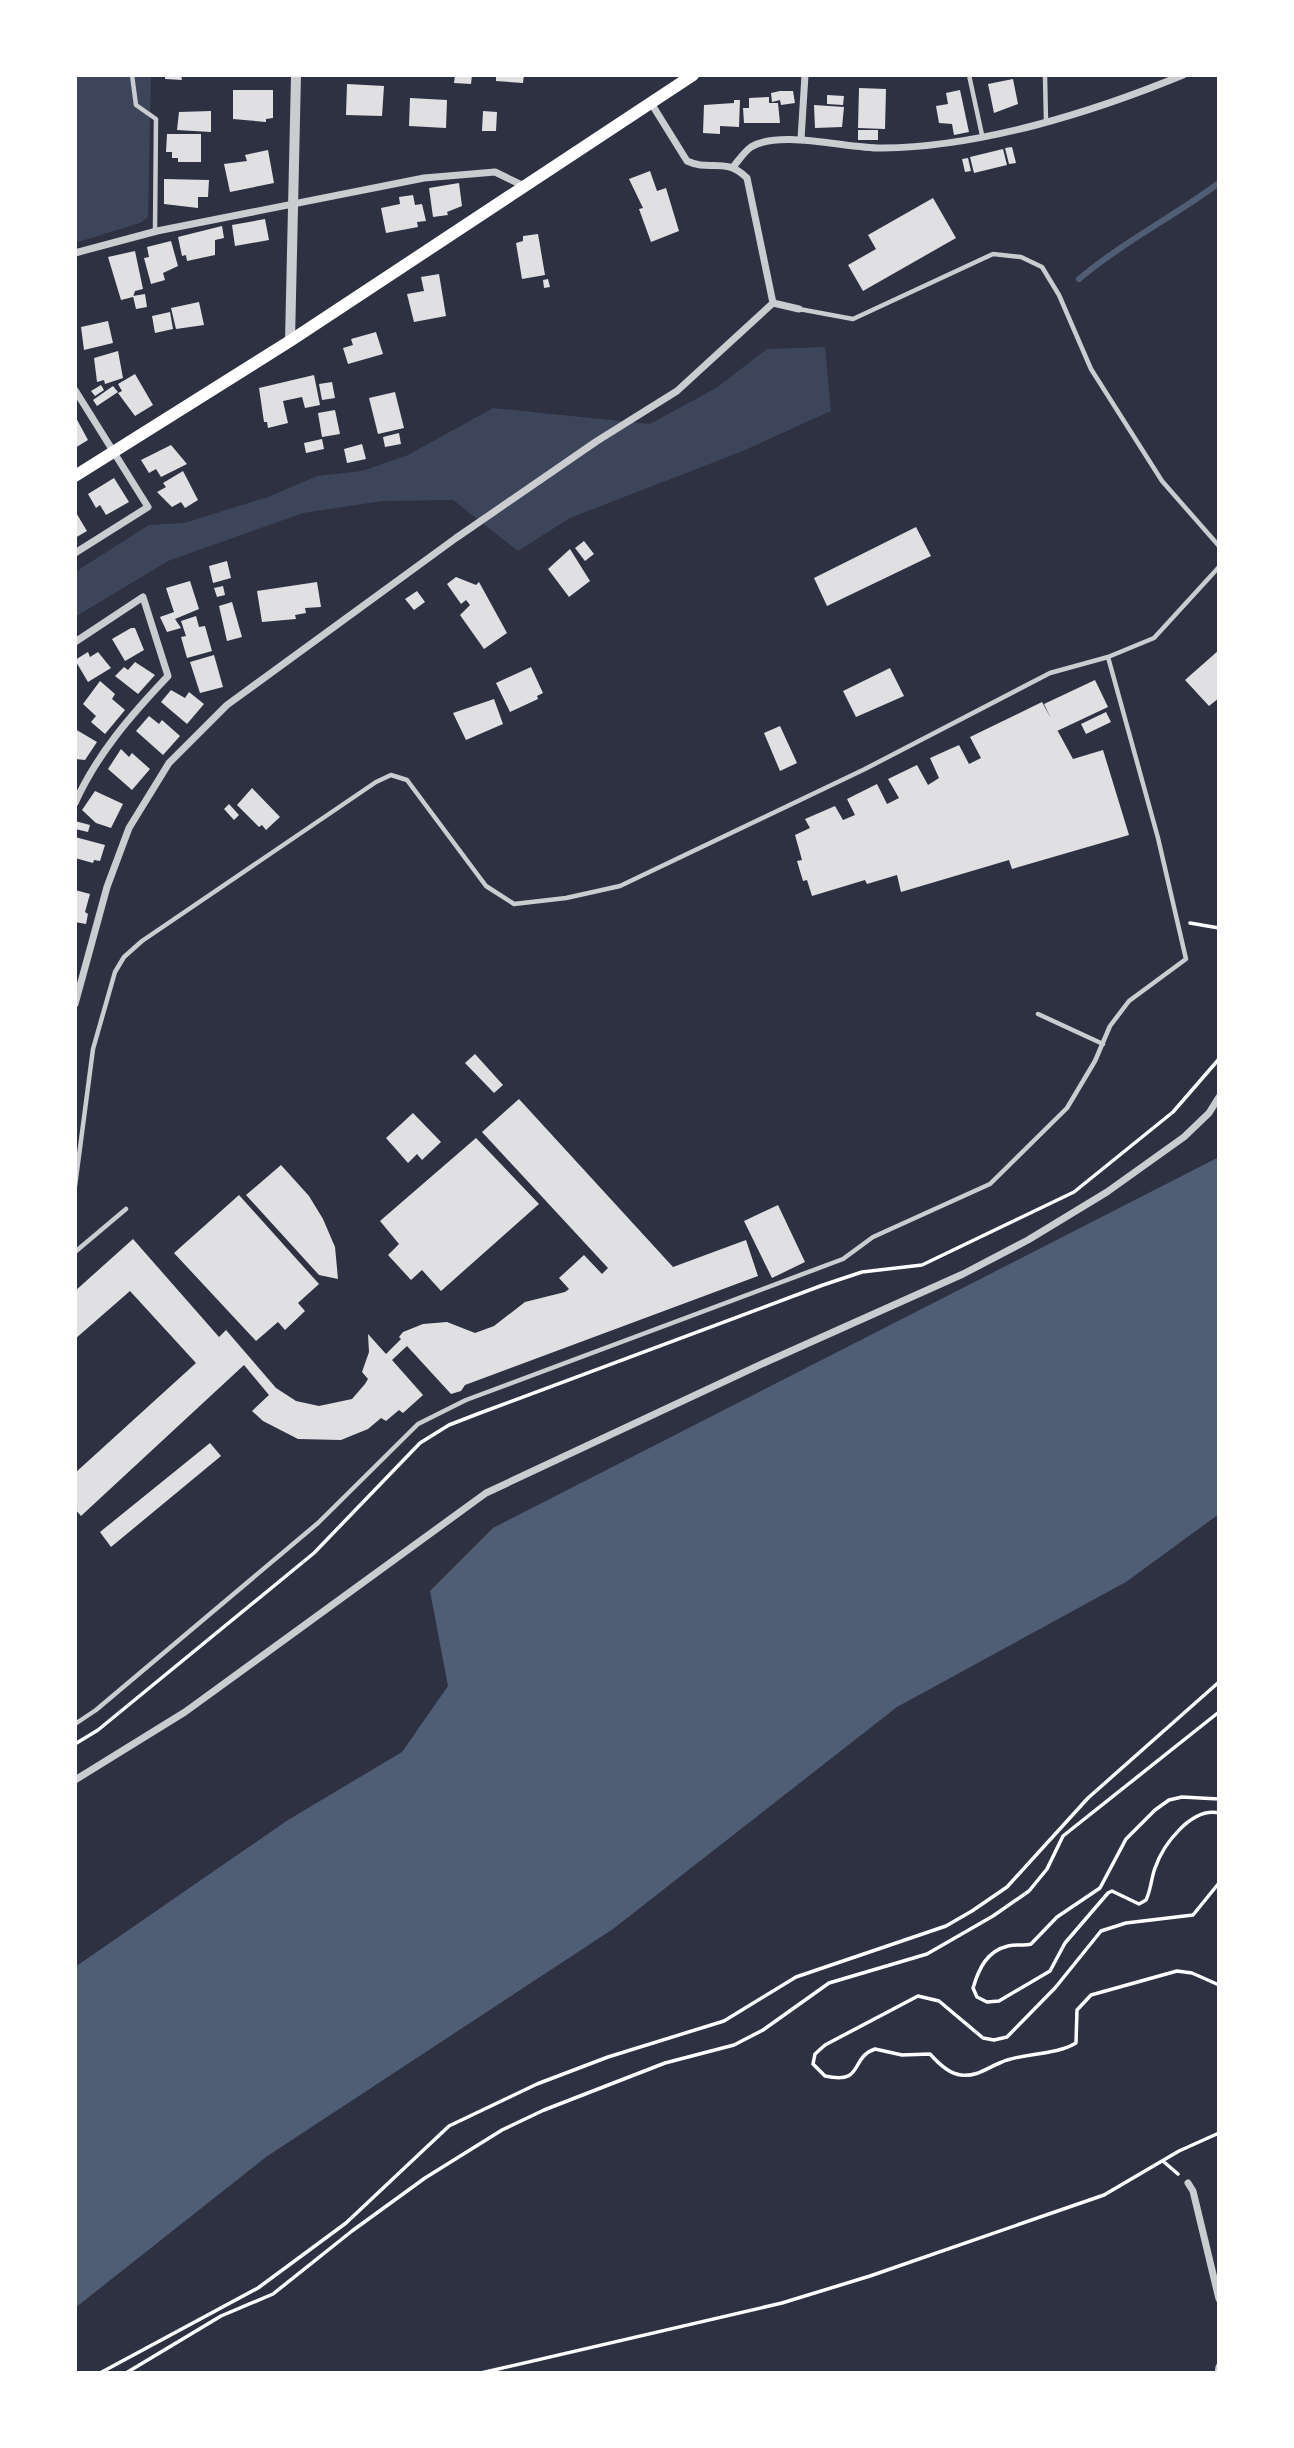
<svg xmlns="http://www.w3.org/2000/svg" width="1294" height="2448" font-family="'Fira Sans Condensed',sans-serif">
  <style>
    .green { fill: #3c4559 }
    .water { fill: #4f5d75 }
    .lines { fill: none; stroke-linecap: round; stroke-linejoin: round }
    .stream { stroke: #4f5d75; stroke-width: 6 }
    .building { fill: #e0e0e3 }
    .path { stroke: #fff; stroke-width: 3.5 }
    .service { stroke: #caccd0; stroke-width: 4.5 }
    .minor { stroke: #caccd0; stroke-width: 7 }
    .tertiary { stroke: #caccd0; stroke-width: 10 }
    .secondary { stroke: #fff; stroke-width: 12 }
  </style>
  <rect width="100%" height="100%" fill="#2d3142"/>
  <path class="green" d="M 75,75 L 151,75 L 148,217 L 140,223 L 75,243 Z
    M 825,347 L 831,411 L 743,451 L 570,518 L 518,551 L 453,500 L 383,501 L 303,513 L 168,561 L 75,617 L 75,572 L 149,525 L 184,523 L 268,497 L 317,476 L 362,471 L 408,455 L 493,408 L 650,424 L 716,388 L 767,349 Z"/>
  <path class="water" d="M 1219,1157 L 1219,1514 L 1126,1582 L 897,1707 L 613,1929 L 266,2157 L 75,2308 L 75,1967 L 288,1820 L 402,1752 L 448,1686 L 430,1591 L 493,1528 Z"/>
  <g class="lines">
    <path class="stream" d="M 1079,279 C 1123,242 1173,217 1219,183"/>
  </g>
  <path class="building" d="M 165,75 L 181,75 L 182,80 L 165,79 Z
    M 455,75 L 472,75 L 471,84 L 454,83 Z
    M 496,75 L 524,75 L 523,83 L 496,81 Z
    M 1013,79 L 1018,104 L 994,113 L 988,84 Z
    M 347,84 L 384,86 L 382,116 L 346,115 Z
    M 859,88 L 886,89 L 885,129 L 858,128 Z
    M 233,90 L 273,90 L 273,118 L 266,119 L 266,122 L 233,119 Z
    M 960,90 L 969,132 L 954,135 L 952,124 L 939,123 L 936,106 L 948,104 L 946,93 Z
    M 780,91 L 793,91 L 795,103 L 781,105 L 780,100 L 772,102 L 771,93 Z
    M 827,95 L 844,96 L 843,105 L 827,104 Z
    M 769,97 L 769,103 L 778,103 L 780,123 L 744,123 L 743,108 L 749,108 L 749,98 Z
    M 410,98 L 447,100 L 446,128 L 409,126 Z
    M 734,100 L 740,100 L 739,127 L 720,126 L 720,134 L 703,133 L 704,105 L 734,103 Z
    M 814,105 L 844,107 L 842,127 L 815,128 Z
    M 211,111 L 211,132 L 177,130 L 179,112 Z
    M 483,111 L 497,112 L 496,131 L 482,131 Z
    M 858,130 L 878,130 L 878,140 L 858,140 Z
    M 167,134 L 201,134 L 201,162 L 178,162 L 178,158 L 172,158 L 172,152 L 166,152 Z
    M 1012,147 L 1016,163 L 1009,164 L 1005,148 Z
    M 1003,149 L 1007,165 L 974,173 L 970,157 Z
    M 268,150 L 274,183 L 230,192 L 224,164 L 247,161 L 245,155 Z
    M 968,158 L 971,171 L 965,172 L 962,159 Z
    M 650,171 L 657,191 L 666,188 L 679,231 L 651,242 L 639,209 L 643,208 L 629,179 Z
    M 164,179 L 209,180 L 208,197 L 198,197 L 198,208 L 164,204 Z
    M 459,183 L 462,206 L 447,212 L 448,215 L 433,217 L 429,188 Z
    M 413,195 L 415,205 L 422,204 L 426,221 L 417,222 L 418,227 L 386,233 L 381,208 L 400,204 L 399,197 Z
    M 933,198 L 956,238 L 863,291 L 848,265 L 876,249 L 868,235 Z
    M 265,219 L 269,240 L 235,246 L 232,225 Z
    M 222,226 L 224,238 L 215,240 L 215,255 L 187,261 L 186,255 L 182,256 L 178,237 Z
    M 538,234 L 545,275 L 522,279 L 516,243 L 523,241 L 523,236 Z
    M 171,241 L 178,266 L 163,273 L 165,280 L 151,284 L 144,258 L 149,257 L 147,247 Z
    M 135,251 L 143,289 L 135,291 L 133,297 L 121,300 L 108,257 Z
    M 439,274 L 446,316 L 414,322 L 407,294 L 424,291 L 421,277 Z
    M 548,279 L 550,287 L 544,288 L 543,280 Z
    M 145,294 L 147,307 L 136,309 L 133,296 Z
    M 199,302 L 204,325 L 176,329 L 171,308 Z
    M 170,312 L 173,329 L 155,333 L 152,316 Z
    M 108,321 L 113,343 L 84,350 L 81,327 Z
    M 376,332 L 383,354 L 348,364 L 343,348 L 353,345 L 351,339 Z
    M 118,351 L 123,378 L 105,384 L 104,380 L 97,382 L 94,358 Z
    M 135,374 L 153,405 L 135,416 L 118,393 L 122,391 L 118,384 Z
    M 314,375 L 320,405 L 305,408 L 302,397 L 283,401 L 288,423 L 268,428 L 267,422 L 264,422 L 259,388 Z
    M 332,382 L 335,398 L 322,400 L 319,384 Z
    M 101,385 L 104,390 L 95,396 L 91,391 Z
    M 113,386 L 118,392 L 97,406 L 93,400 Z
    M 395,392 L 404,428 L 378,434 L 369,398 Z
    M 335,410 L 340,434 L 322,437 L 318,413 Z
    M 75,416 L 88,440 L 75,448 Z
    M 399,433 L 401,444 L 385,447 L 383,437 Z
    M 322,439 L 324,449 L 306,453 L 304,443 Z
    M 362,444 L 366,459 L 347,463 L 344,449 Z
    M 171,445 L 187,464 L 161,477 L 156,469 L 149,473 L 141,460 Z
    M 183,471 L 198,500 L 185,508 L 181,502 L 172,507 L 157,492 L 166,487 L 163,483 Z
    M 114,478 L 129,502 L 106,515 L 100,505 L 96,508 L 88,494 Z
    M 75,511 L 87,531 L 75,538 Z
    M 916,527 L 931,556 L 827,606 L 814,578 Z
    M 584,541 L 594,554 L 585,561 L 575,548 Z
    M 570,549 L 590,581 L 569,597 L 548,569 Z
    M 227,561 L 231,578 L 213,583 L 209,566 Z
    M 456,577 L 476,585 L 479,582 L 507,633 L 484,649 L 460,615 L 470,605 L 466,600 L 461,604 L 447,584 Z
    M 190,581 L 199,609 L 175,619 L 181,628 L 167,632 L 160,617 L 174,612 L 166,588 Z
    M 317,582 L 321,607 L 305,608 L 306,613 L 295,615 L 296,619 L 262,622 L 257,591 Z
    M 223,586 L 225,595 L 217,597 L 214,588 Z
    M 417,591 L 425,602 L 414,610 L 405,599 Z
    M 232,602 L 242,637 L 227,641 L 219,606 Z
    M 196,616 L 199,627 L 205,626 L 212,651 L 187,658 L 181,637 L 186,636 L 181,621 Z
    M 131,628 L 135,628 L 144,650 L 125,661 L 112,639 Z
    M 1219,650 L 1219,698 L 1209,706 L 1185,680 Z
    M 88,652 L 90,657 L 98,652 L 111,668 L 88,682 L 75,660 Z
    M 214,655 L 223,687 L 200,693 L 190,662 Z
    M 135,662 L 155,675 L 138,694 L 115,676 L 124,667 L 128,670 Z
    M 531,667 L 543,693 L 537,696 L 538,699 L 510,712 L 496,683 Z
    M 890,668 L 904,696 L 856,717 L 843,691 Z
    M 1095,680 L 1108,707 L 1057,731 L 1044,704 Z
    M 100,681 L 115,694 L 112,699 L 125,710 L 105,734 L 91,722 L 96,716 L 83,704 Z
    M 171,690 L 185,698 L 189,692 L 204,704 L 187,724 L 161,702 Z
    M 494,699 L 503,724 L 466,740 L 453,713 Z
    M 1042,702 L 1073,759 L 1103,750 L 1129,835 L 1012,869 L 1009,860 L 901,892 L 897,875 L 867,884 L 865,880 L 812,896 L 807,880 L 803,881 L 797,861 L 802,860 L 795,835 L 810,828 L 805,819 L 835,806 L 843,820 L 855,815 L 847,799 L 877,784 L 887,804 L 899,798 L 888,779 L 917,765 L 928,785 L 939,778 L 930,758 L 959,745 L 969,764 L 981,758 L 970,737 Z
    M 1106,712 L 1111,722 L 1086,734 L 1081,724 Z
    M 149,716 L 159,724 L 162,720 L 180,736 L 163,755 L 136,731 Z
    M 780,726 L 797,763 L 780,771 L 764,733 Z
    M 75,729 L 97,742 L 85,760 L 75,759 Z
    M 121,749 L 129,757 L 132,753 L 150,769 L 132,790 L 108,769 Z
    M 252,788 L 280,817 L 266,830 L 262,825 L 259,827 L 237,805 Z
    M 95,791 L 123,804 L 111,828 L 96,823 L 82,810 Z
    M 229,804 L 239,815 L 234,820 L 224,809 Z
    M 75,821 L 90,825 L 88,832 L 75,829 Z
    M 75,837 L 105,845 L 100,861 L 94,860 L 93,863 L 75,858 Z
    M 75,890 L 90,894 L 85,912 L 88,914 L 86,924 L 75,922 Z
    M 475,1054 L 503,1085 L 494,1093 L 465,1063 Z
    M 519,1099 L 673,1267 L 746,1240 L 758,1276 L 465,1385 L 461,1391 L 451,1394 L 407,1346 L 392,1360 L 423,1395 L 403,1413 L 399,1410 L 386,1421 L 381,1418 L 368,1429 L 341,1440 L 298,1439 L 263,1421 L 252,1411 L 269,1395 L 244,1365 L 81,1516 L 75,1509 L 75,1473 L 196,1363 L 130,1291 L 75,1339 L 75,1291 L 133,1239 L 219,1337 L 226,1330 L 276,1388 L 296,1401 L 319,1406 L 352,1399 L 365,1384 L 368,1379 L 362,1372 L 369,1352 L 368,1334 L 386,1354 L 401,1339 L 399,1337 L 403,1332 L 423,1324 L 447,1322 L 475,1333 L 494,1326 L 525,1302 L 565,1292 L 569,1289 L 559,1278 L 584,1255 L 602,1274 L 608,1268 L 482,1132 Z
    M 413,1113 L 441,1142 L 422,1160 L 417,1154 L 408,1163 L 386,1138 Z
    M 476,1138 L 539,1204 L 441,1291 L 422,1270 L 411,1280 L 388,1255 L 399,1244 L 380,1221 Z
    M 281,1165 L 309,1196 L 323,1219 L 335,1247 L 338,1279 L 319,1275 L 246,1195 Z
    M 239,1195 L 319,1284 L 298,1303 L 305,1311 L 285,1330 L 278,1322 L 256,1341 L 174,1253 Z
    M 778,1205 L 805,1262 L 772,1278 L 744,1221 Z
    M 210,1443 L 221,1456 L 111,1547 L 100,1532 Z"/>
  <g class="lines">
    <path class="path" d="M 1190,923 L 1219,928
      M 75,1744 L 98,1730 L 314,1553 L 420,1443 L 449,1425 L 480,1413 L 823,1285 L 862,1272 L 922,1265 L 1074,1192 L 1173,1112 L 1219,1059
      M 1219,1799 L 1182,1797 L 1169,1800 L 1155,1810 L 1126,1839 L 1100,1888 L 1057,1917 L 1031,1944 C 1024,1946 1016,1944 1008,1946 C 987,1951 979,1968 973,1988 L 977,1997 L 987,2002 L 999,2001 L 1050,1971 L 1065,1943 L 1108,1893 L 1112,1891 L 1139,1904 L 1146,1900 C 1151,1890 1151,1879 1155,1868 C 1163,1845 1191,1807 1219,1813
      M 1219,1883 L 1193,1915 L 1126,1923 L 1101,1931 L 1055,1988 L 1007,2037 L 994,2040 L 983,2038 L 939,2001 L 918,1996 L 825,2045 L 815,2054 L 813,2064 L 825,2076 C 865,2085 849,2058 875,2049 L 902,2055 L 930,2054 C 938,2063 949,2074 961,2075 C 978,2077 988,2067 1002,2062 C 1026,2052 1054,2056 1076,2043 L 1077,2010 L 1091,1995 L 1177,1971 L 1192,1973 L 1219,1985
      M 1164,2162 L 1178,2174
      M 100,2373 L 258,2288 L 346,2223 L 449,2126 L 537,2084 L 608,2057 L 724,2021 L 796,1977 L 946,1926 L 972,1911 L 1007,1887 L 1088,1798 L 1219,1682
      M 126,2373 L 221,2316 L 273,2294 L 352,2231 L 425,2178 L 502,2130 L 544,2110 L 665,2063 L 734,2045 L 763,2030 L 829,1983 L 927,1954 L 993,1916 L 1029,1891 L 1047,1869 L 1063,1836 L 1219,1712
      M 481,2373 L 782,2303 L 870,2276 L 1104,2195 L 1179,2151 L 1219,2133"/>
    <path class="service" d="M 132,75 L 136,105 L 156,119 L 155,231
      M 969,75 L 982,135
      M 1045,75 L 1046,122
      M 799,309 L 853,319 L 993,254 L 1021,257 L 1042,267 L 1059,295 L 1091,369 L 1162,481 L 1219,546
      M 1038,1014 L 1103,1044
      M 75,1186 L 93,1049 L 115,972 L 124,957 L 142,941 L 376,782 L 391,775 L 407,780 L 486,886 L 514,904 L 566,898 L 620,886 L 865,769 L 1050,673 L 1108,657
      M 75,1252 L 126,1209
      M 75,1724 L 96,1710 L 318,1523 L 418,1424 L 466,1400 L 843,1259 L 873,1237 L 990,1184 L 1067,1108 L 1095,1061 L 1110,1026 L 1129,1001 L 1186,959 L 1158,838 L 1108,657 L 1154,638 L 1219,567"/>
    <path class="minor" d="M 651,103 L 687,161 C 710,172 725,156 747,178 L 773,303 L 799,309
      M 801,139 L 805,75
      M 733,167 C 739,160 744,152 751,147 C 780,129 849,149 883,148 C 981,147 1093,112 1183,75
      M 75,253 L 157,231 L 424,178 L 495,172 L 524,186
      M 75,390 L 148,507 L 75,553
      M 75,642 L 143,597 L 168,676 C 131,715 97,754 75,803
      M 75,1004 L 107,887 L 129,828 L 169,763 L 227,705 L 456,538 L 597,441 L 677,391 L 773,303
      M 75,1780 L 185,1712 L 486,1493 L 764,1363 L 963,1274 L 1028,1240 L 1107,1192 L 1184,1137 L 1209,1113 L 1219,1097
      M 1188,2183 L 1193,2191 L 1219,2299
      M 1218,2373 L 1219,2367"/>
    <path class="tertiary" d="M 290,341 L 296,75"/>
    <path class="secondary" d="M 75,476 L 290,341 L 693,75"/>
  </g>
  <rect width="1294" height="2448" fill="none" stroke="#ffffff" stroke-width="154"/>
</svg>
